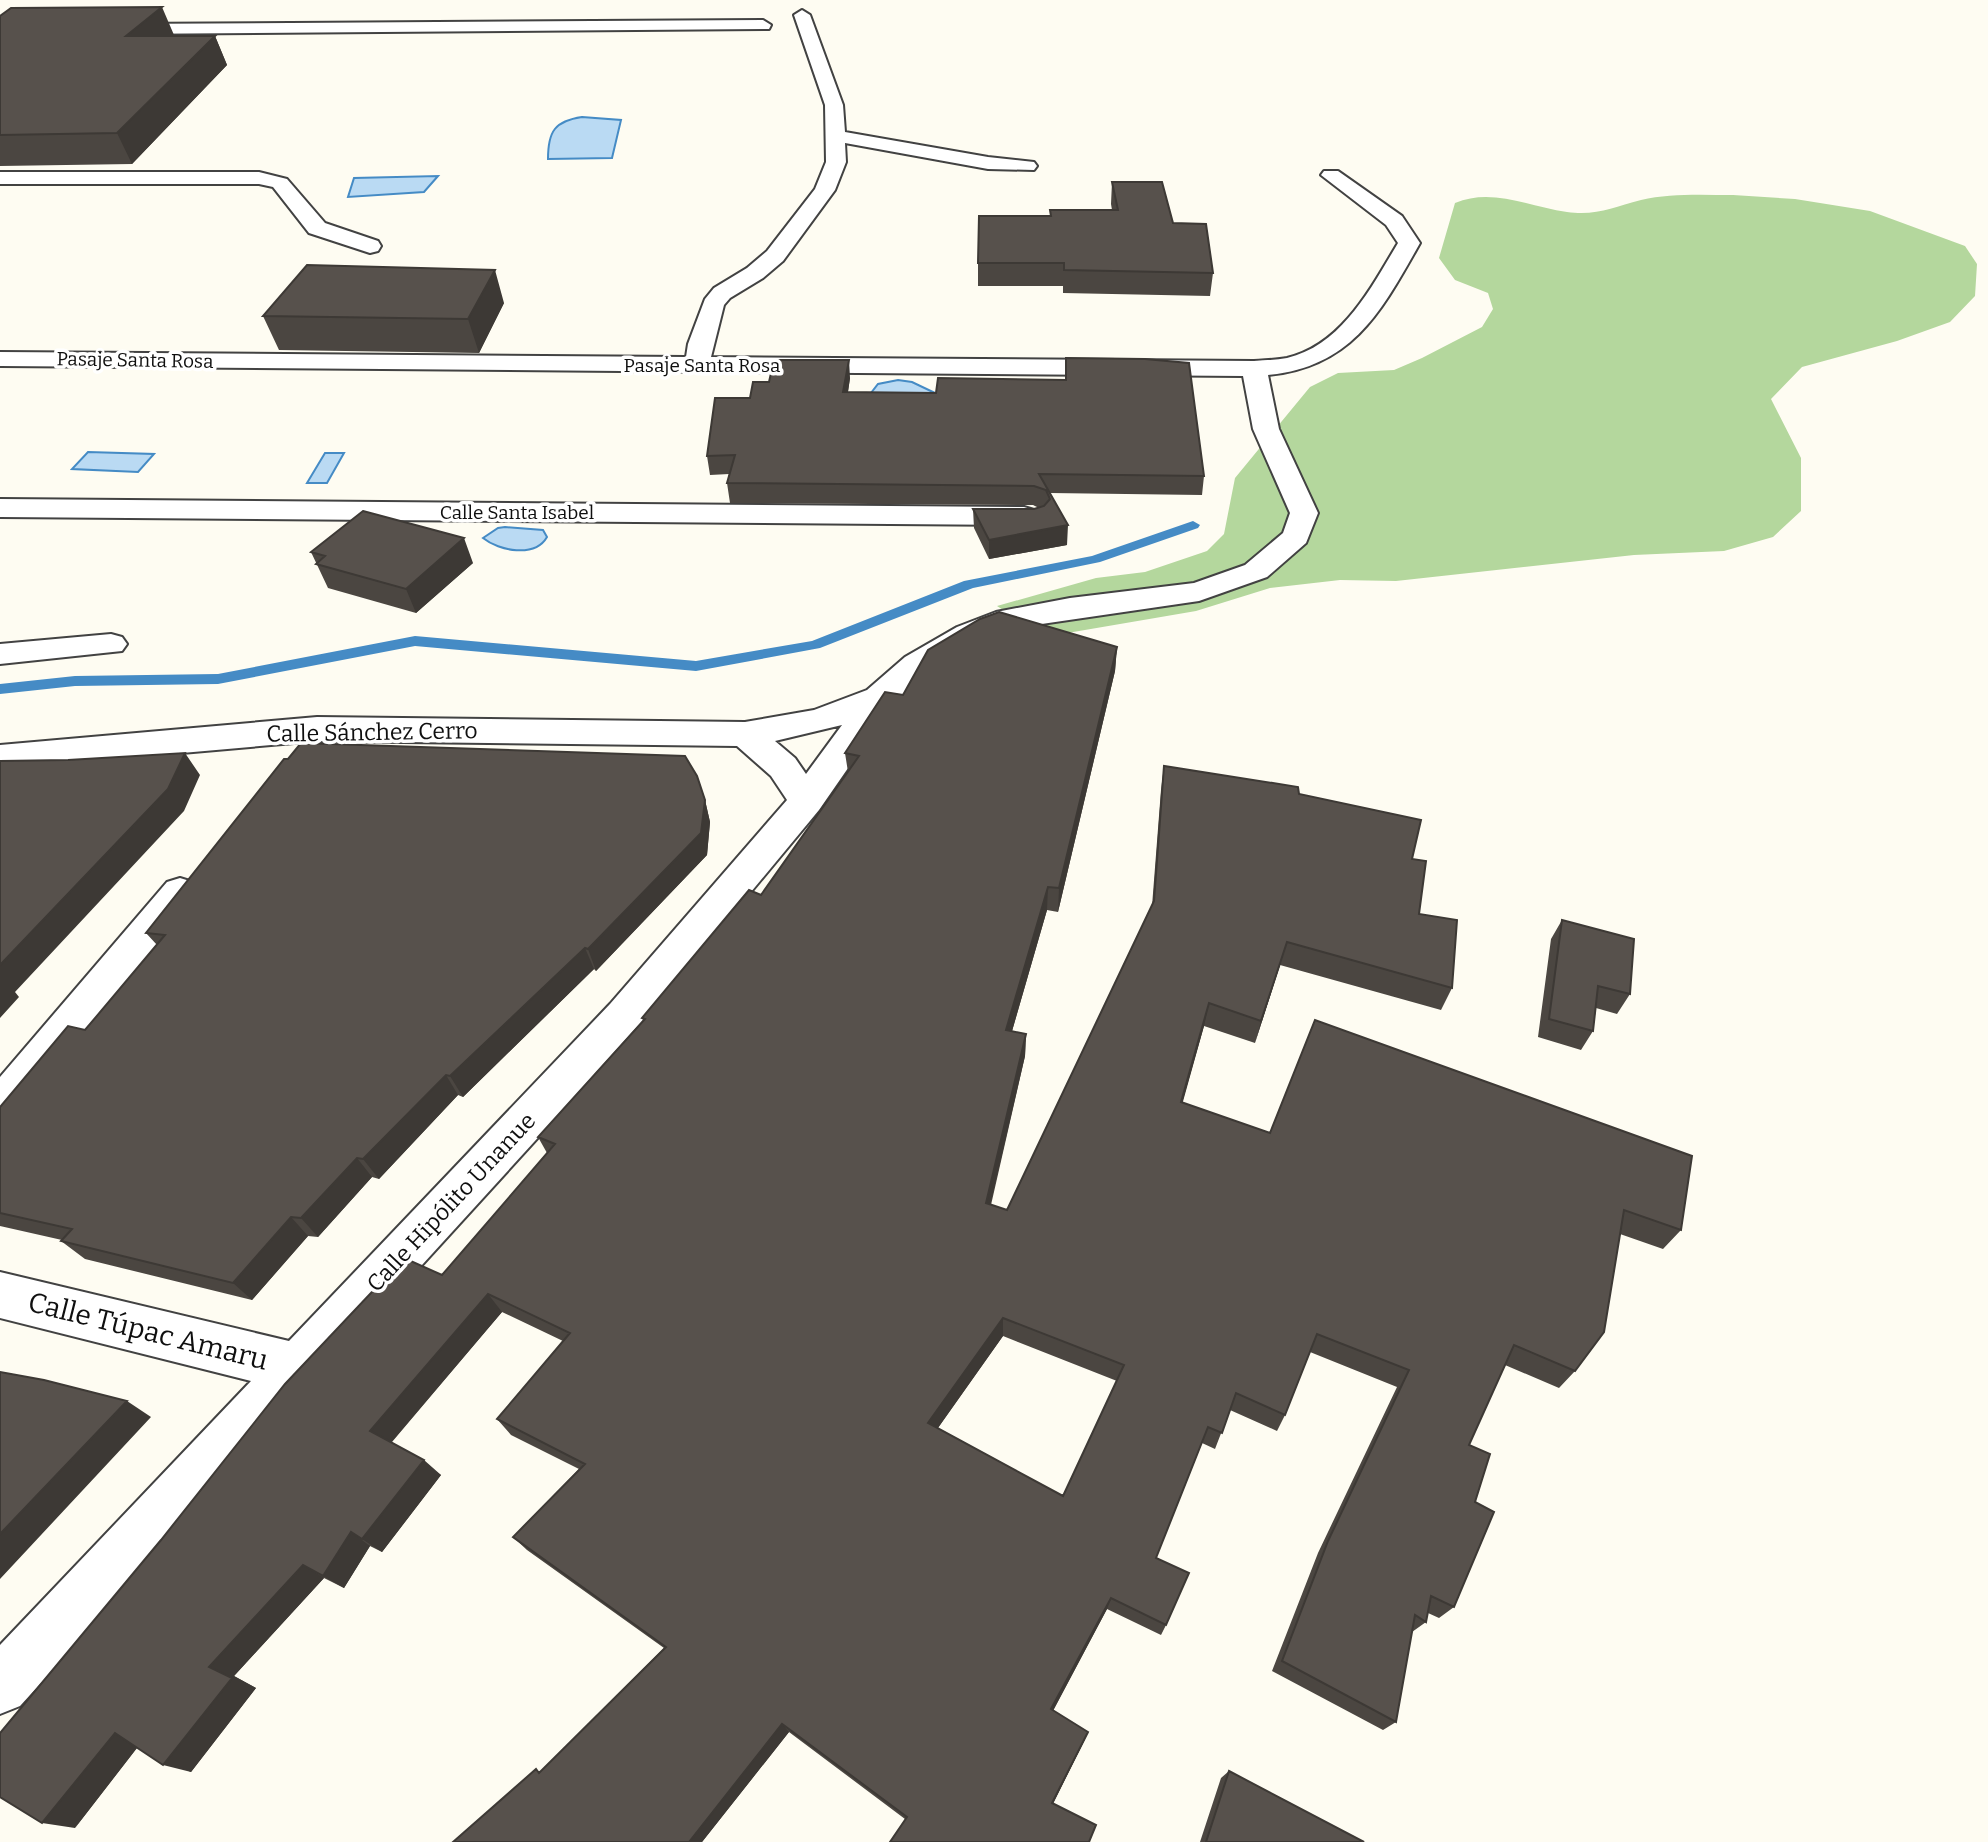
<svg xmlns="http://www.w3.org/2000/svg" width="1988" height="1842" font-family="Bitter,serif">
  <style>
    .forest { fill: #b4d79d }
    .water { fill: #badaf3; stroke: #458bc5; stroke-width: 2 }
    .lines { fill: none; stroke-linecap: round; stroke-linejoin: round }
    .stream { fill: #458bc5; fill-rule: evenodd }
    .minor-casing { stroke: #424242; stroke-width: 4 }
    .minor { fill: #fff; fill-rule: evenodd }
    .wall { fill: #4b4641; fill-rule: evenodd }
    .shaded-wall { fill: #3d3935 }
    .building { fill: #57514c; stroke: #3d3935; stroke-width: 2; fill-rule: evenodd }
    .labels { text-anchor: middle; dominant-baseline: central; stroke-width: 7; stroke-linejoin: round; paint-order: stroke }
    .far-street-label { font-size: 19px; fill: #0f0f0f; stroke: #fff }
    .street-label { font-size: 23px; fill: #0f0f0f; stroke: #fff }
    .near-street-label { font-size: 28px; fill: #0f0f0f; stroke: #fff }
  </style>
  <rect width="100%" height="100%" fill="#fefcf2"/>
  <path class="forest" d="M 1733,195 L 1795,199 L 1870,211 L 1965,246 L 1977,264 L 1975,296 L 1950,322 L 1897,341 L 1802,367 L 1771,399 L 1801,458 L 1801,511 L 1773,537 L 1724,551 L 1634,555 L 1396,581 L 1340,580 L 1270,588 L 1196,611 L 1044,637 L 997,606 L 1096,578 L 1145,572 L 1207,551 L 1224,534 L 1235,478 L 1310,387 L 1338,373 L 1394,370 L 1422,358 L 1482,327 L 1493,309 L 1488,293 L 1455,280 L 1439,258 L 1455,203 C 1492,187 1530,207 1567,212 C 1597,216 1613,207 1641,200 C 1670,193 1703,195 1733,195 Z"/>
  <path class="water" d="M 582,117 L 621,120 L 612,158 L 548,159 C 548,131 555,121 582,117 Z
    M 438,176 L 424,192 L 348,197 L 354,178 Z
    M 898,380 L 912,382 L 935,393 L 871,393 L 878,384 Z
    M 88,452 L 154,454 L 138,472 L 72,469 Z
    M 325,453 L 344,453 L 327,483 L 307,483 Z
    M 505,527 L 543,530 L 547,537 C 535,558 499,551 483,538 L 498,528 Z"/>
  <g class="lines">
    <path class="stream" d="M 1193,521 L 1200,525 L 1198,528 L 1100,562 L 973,588 L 820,648 L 696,671 L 415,646 L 218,684 L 75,686 L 0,694 L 0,684 L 75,676 L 218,674 L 415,636 L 696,661 L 812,641 L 964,581 L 1092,556 Z"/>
    <defs>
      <path id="minor" d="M 802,10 L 810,15 L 843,105 L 845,132 L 988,157 L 1034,162 L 1037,166 L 1034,170 L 988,169 L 845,143 L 846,162 L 835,190 L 783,261 L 763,278 L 730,298 L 724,305 L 711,357 L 1254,361 C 1265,360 1276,360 1287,358 C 1342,345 1371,288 1398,243 L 1386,225 L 1321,175 L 1324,171 L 1338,171 L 1402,216 L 1420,243 C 1382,310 1353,367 1268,375 L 1279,429 L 1318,513 L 1306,543 L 1267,577 L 1199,601 L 1014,628 L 979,641 L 927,671 L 891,706 L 819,810 L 638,1028 L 20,1706 L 0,1714 L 0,1645 L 251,1381 L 0,1318 L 0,1272 L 289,1341 L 610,1004 L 787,800 L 771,776 L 737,746 L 317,741 L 0,769 L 0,745 L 317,717 L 745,722 L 814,710 L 867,690 L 905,657 L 957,627 L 996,612 L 1070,598 L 1194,583 L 1245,565 L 1283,533 L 1290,513 L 1253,429 L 1243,376 L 0,366 L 0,352 L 686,357 L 688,344 L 705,299 L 714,288 L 747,268 L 767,251 L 815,189 L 826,162 L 825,105 L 794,15 ZM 842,725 L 806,774 L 795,758 L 775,741 Z
        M 763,20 L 771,25 L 769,29 L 118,34 L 110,29 L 118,24 Z
        M 0,172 L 259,172 L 287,179 L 325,223 L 378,241 L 381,246 L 378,251 L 370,253 L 309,233 L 273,187 L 259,184 L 0,184 Z
        M 0,499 L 1024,507 L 1034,510 L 1038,516 L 1034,522 L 1024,525 L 0,517 Z
        M 111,634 L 122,637 L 127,644 L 122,651 L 0,664 L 0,644 Z
        M 180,878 L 193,882 L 199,892 L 193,902 L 15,1121 L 0,1127 L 0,1077 L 167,882 Z"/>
    </defs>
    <use href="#minor" class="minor-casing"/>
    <use href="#minor" class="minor"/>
  </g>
  <path class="wall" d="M 0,16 L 174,35 L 173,36 L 215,36 L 227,65 L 132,164 L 0,166 Z
    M 1112,182 L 1173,223 L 1213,273 L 1210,296 L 1063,293 L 1063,286 L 978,286 L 978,263 L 1050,216 L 1112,210 L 1111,204 Z
    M 504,303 L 479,353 L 279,350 L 263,316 Z
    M 1066,358 L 1204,476 L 1202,495 L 1050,493 L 1067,545 L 989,559 L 974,528 L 973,509 L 1034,509 L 1039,508 L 1033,505 L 730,503 L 727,483 L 729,474 L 710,475 L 707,456 L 750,398 L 769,382 L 850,378 L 848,392 L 936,393 L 1065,380 Z
    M 311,552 L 473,563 L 416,613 L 328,588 Z
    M 1117,647 L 1115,671 L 1058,912 L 1047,910 L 1012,1031 L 1026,1034 L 1025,1056 L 991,1205 L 1007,1210 L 1152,906 L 1161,790 L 1164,766 L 1299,794 L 1412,859 L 1419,914 L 1452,988 L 1441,1010 L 1280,965 L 1255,1043 L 1204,1026 L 1182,1103 L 1270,1133 L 1315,1020 L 1681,1230 L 1663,1249 L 1620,1234 L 1575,1371 L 1559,1388 L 1505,1365 L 1469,1445 L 1475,1502 L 1454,1607 L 1439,1618 L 1428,1613 L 1426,1622 L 1412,1632 L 1396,1722 L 1383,1730 L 1272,1671 L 1318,1553 L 1397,1387 L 1310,1352 L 1285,1415 L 1277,1431 L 1230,1410 L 1215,1449 L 1202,1443 L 1156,1558 L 1166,1625 L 1161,1635 L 1107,1609 L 1053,1711 L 1085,1739 L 1053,1804 L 905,1819 L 789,1732 L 702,1842 L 453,1842 L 541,1771 L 664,1648 L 527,1550 L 513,1537 L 579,1469 L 511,1435 L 497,1419 L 563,1341 L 502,1312 L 392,1442 L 441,1475 L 382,1552 L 370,1546 L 344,1588 L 324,1578 L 234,1676 L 256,1688 L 191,1772 L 137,1748 L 75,1828 L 442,1275 L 547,1153 L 538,1137 L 643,1020 L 642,1018 L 761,895 L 848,772 L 845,753 L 903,695 ZM 1003,1336 L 1117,1381 L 1063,1496 L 938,1428 Z
    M 705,800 L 710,822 L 707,855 L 596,971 L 594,969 L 463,1097 L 458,1095 L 379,1179 L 372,1177 L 318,1237 L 308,1236 L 252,1300 L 85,1259 L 61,1241 L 62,1240 L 0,1226 L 0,1107 L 85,1030 L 157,945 L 146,933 Z
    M 1562,920 L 1630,994 L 1617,1014 L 1596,1008 L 1593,1031 L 1581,1050 L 1538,1037 L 1551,939 Z
    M 1229,1771 L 1364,1842 L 1200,1842 L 1221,1778 Z"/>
  <path class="shaded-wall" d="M 162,7 L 174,35 L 139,65 L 126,36 Z
    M 215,36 L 227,65 L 132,164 L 117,133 Z
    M 495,270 L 504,303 L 479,353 L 468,319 Z
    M 849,360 L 850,378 L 845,411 L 843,392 Z
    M 1068,525 L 1067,545 L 989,559 L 989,540 Z
    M 464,538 L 473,563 L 416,613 L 406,589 Z
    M 1117,647 L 1115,671 L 1058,912 L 1059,888 Z
    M 185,753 L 200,775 L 184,811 L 15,992 L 19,997 L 0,1018 L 0,965 Z
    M 705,800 L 710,822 L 707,855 L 596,971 L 588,949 Z
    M 1048,887 L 1047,910 L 1006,1052 L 1006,1030 Z
    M 1287,942 L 1280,965 L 1255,1043 L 1261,1021 Z
    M 585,948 L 594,969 L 463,1097 L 450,1076 Z
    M 1209,1003 L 1204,1026 L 1177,1123 L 1181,1102 Z
    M 1026,1034 L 1025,1056 L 986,1223 L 986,1203 Z
    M 446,1075 L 458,1095 L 379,1179 L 363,1159 Z
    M 357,1158 L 372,1177 L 318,1237 L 301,1218 Z
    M 291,1217 L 308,1236 L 252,1300 L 233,1283 Z
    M 488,1294 L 502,1312 L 388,1446 L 370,1431 Z
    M 1003,1318 L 1003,1336 L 930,1439 L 928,1423 Z
    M 127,1401 L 151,1417 L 0,1579 L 0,1534 Z
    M 424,1460 L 441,1475 L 382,1552 L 362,1539 Z
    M 351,1532 L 370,1546 L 344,1588 L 323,1576 Z
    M 303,1565 L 324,1578 L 234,1676 L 256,1688 L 191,1772 L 163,1765 L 209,1667 Z
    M 1111,1598 L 1107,1609 L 1049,1718 L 1051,1709 Z
    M 782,1724 L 789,1732 L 702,1842 L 689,1842 Z
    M 1088,1732 L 1085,1739 L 1050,1809 L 1052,1803 Z
    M 115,1733 L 143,1740 L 75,1828 L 42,1823 Z"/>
  <path class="building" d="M 162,7 L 126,36 L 215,36 L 117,133 L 0,135 L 0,16 L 11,8 Z
    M 1112,182 L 1162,182 L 1173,223 L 1206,224 L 1213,273 L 1064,270 L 1064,263 L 978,263 L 979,216 L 1051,216 L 1050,210 L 1118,210 Z
    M 307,265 L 495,270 L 468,319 L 263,316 Z
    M 1066,358 L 1145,359 L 1189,363 L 1204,476 L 1039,474 L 1068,525 L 989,540 L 973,509 L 1034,509 L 1044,506 L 1050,499 L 1046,490 L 1034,486 L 727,483 L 735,455 L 707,456 L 715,398 L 750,398 L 753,382 L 769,382 L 774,360 L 849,360 L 843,392 L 936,393 L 938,378 L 1066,380 Z
    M 363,511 L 464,538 L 406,589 L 316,564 L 325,556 L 311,552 Z
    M 999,612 L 1117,647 L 1059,888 L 1048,887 L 1006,1030 L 1026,1034 L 986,1203 L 1007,1210 L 1154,901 L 1164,766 L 1298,787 L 1299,794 L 1421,820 L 1412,859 L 1426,861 L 1419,914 L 1457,920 L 1452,988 L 1287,942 L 1261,1021 L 1209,1003 L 1181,1102 L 1270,1133 L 1315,1020 L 1692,1156 L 1681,1230 L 1624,1210 L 1604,1332 L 1575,1371 L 1514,1345 L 1469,1445 L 1490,1454 L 1475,1502 L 1494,1512 L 1454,1607 L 1431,1596 L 1426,1622 L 1415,1615 L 1396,1722 L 1282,1661 L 1328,1541 L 1409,1370 L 1317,1334 L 1285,1415 L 1236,1393 L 1222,1433 L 1208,1427 L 1156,1558 L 1189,1573 L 1166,1625 L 1111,1598 L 1051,1709 L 1088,1732 L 1052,1803 L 1096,1825 L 1089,1842 L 890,1842 L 907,1817 L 782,1724 L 689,1842 L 453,1842 L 536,1769 L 539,1773 L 666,1647 L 513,1537 L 585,1464 L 497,1419 L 570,1333 L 488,1294 L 370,1431 L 424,1460 L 362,1539 L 351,1532 L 323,1576 L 303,1565 L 209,1667 L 232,1678 L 163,1765 L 115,1733 L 42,1823 L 0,1797 L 0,1733 L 161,1540 L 285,1384 L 404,1258 L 442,1275 L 555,1144 L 538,1137 L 645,1019 L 642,1018 L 749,890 L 761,895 L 859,756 L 845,753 L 885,692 L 903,695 L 928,650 L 980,619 ZM 1003,1318 L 1124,1365 L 1063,1496 L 928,1423 Z
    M 301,743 L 685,756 L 697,776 L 705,800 L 701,833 L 588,949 L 585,948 L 450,1076 L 446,1075 L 363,1159 L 357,1158 L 301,1218 L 291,1217 L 233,1283 L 61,1241 L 72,1229 L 0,1213 L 0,1107 L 68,1026 L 85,1030 L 165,935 L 146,933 L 284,759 L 288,759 Z
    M 185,753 L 168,789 L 0,965 L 0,761 L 68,760 Z
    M 1562,920 L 1634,939 L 1630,994 L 1598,986 L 1593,1031 L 1549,1019 Z
    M 0,1372 L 44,1380 L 127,1401 L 0,1534 Z
    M 1229,1771 L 1364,1842 L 1206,1842 Z"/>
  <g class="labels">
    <g class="far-street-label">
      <text transform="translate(135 360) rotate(1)">Pasaje Santa Rosa</text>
      <text x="702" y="365">Pasaje Santa Rosa</text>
      <text x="517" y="512">Calle Santa Isabel</text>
    </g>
    <g class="street-label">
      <text transform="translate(372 732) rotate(-1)">Calle Sánchez Cerro</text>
      <text transform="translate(451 1202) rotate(-47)">Calle Hipólito Unanue</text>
    </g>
    <g class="near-street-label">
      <text transform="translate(148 1331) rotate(14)">Calle Túpac Amaru</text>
    </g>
  </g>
</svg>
